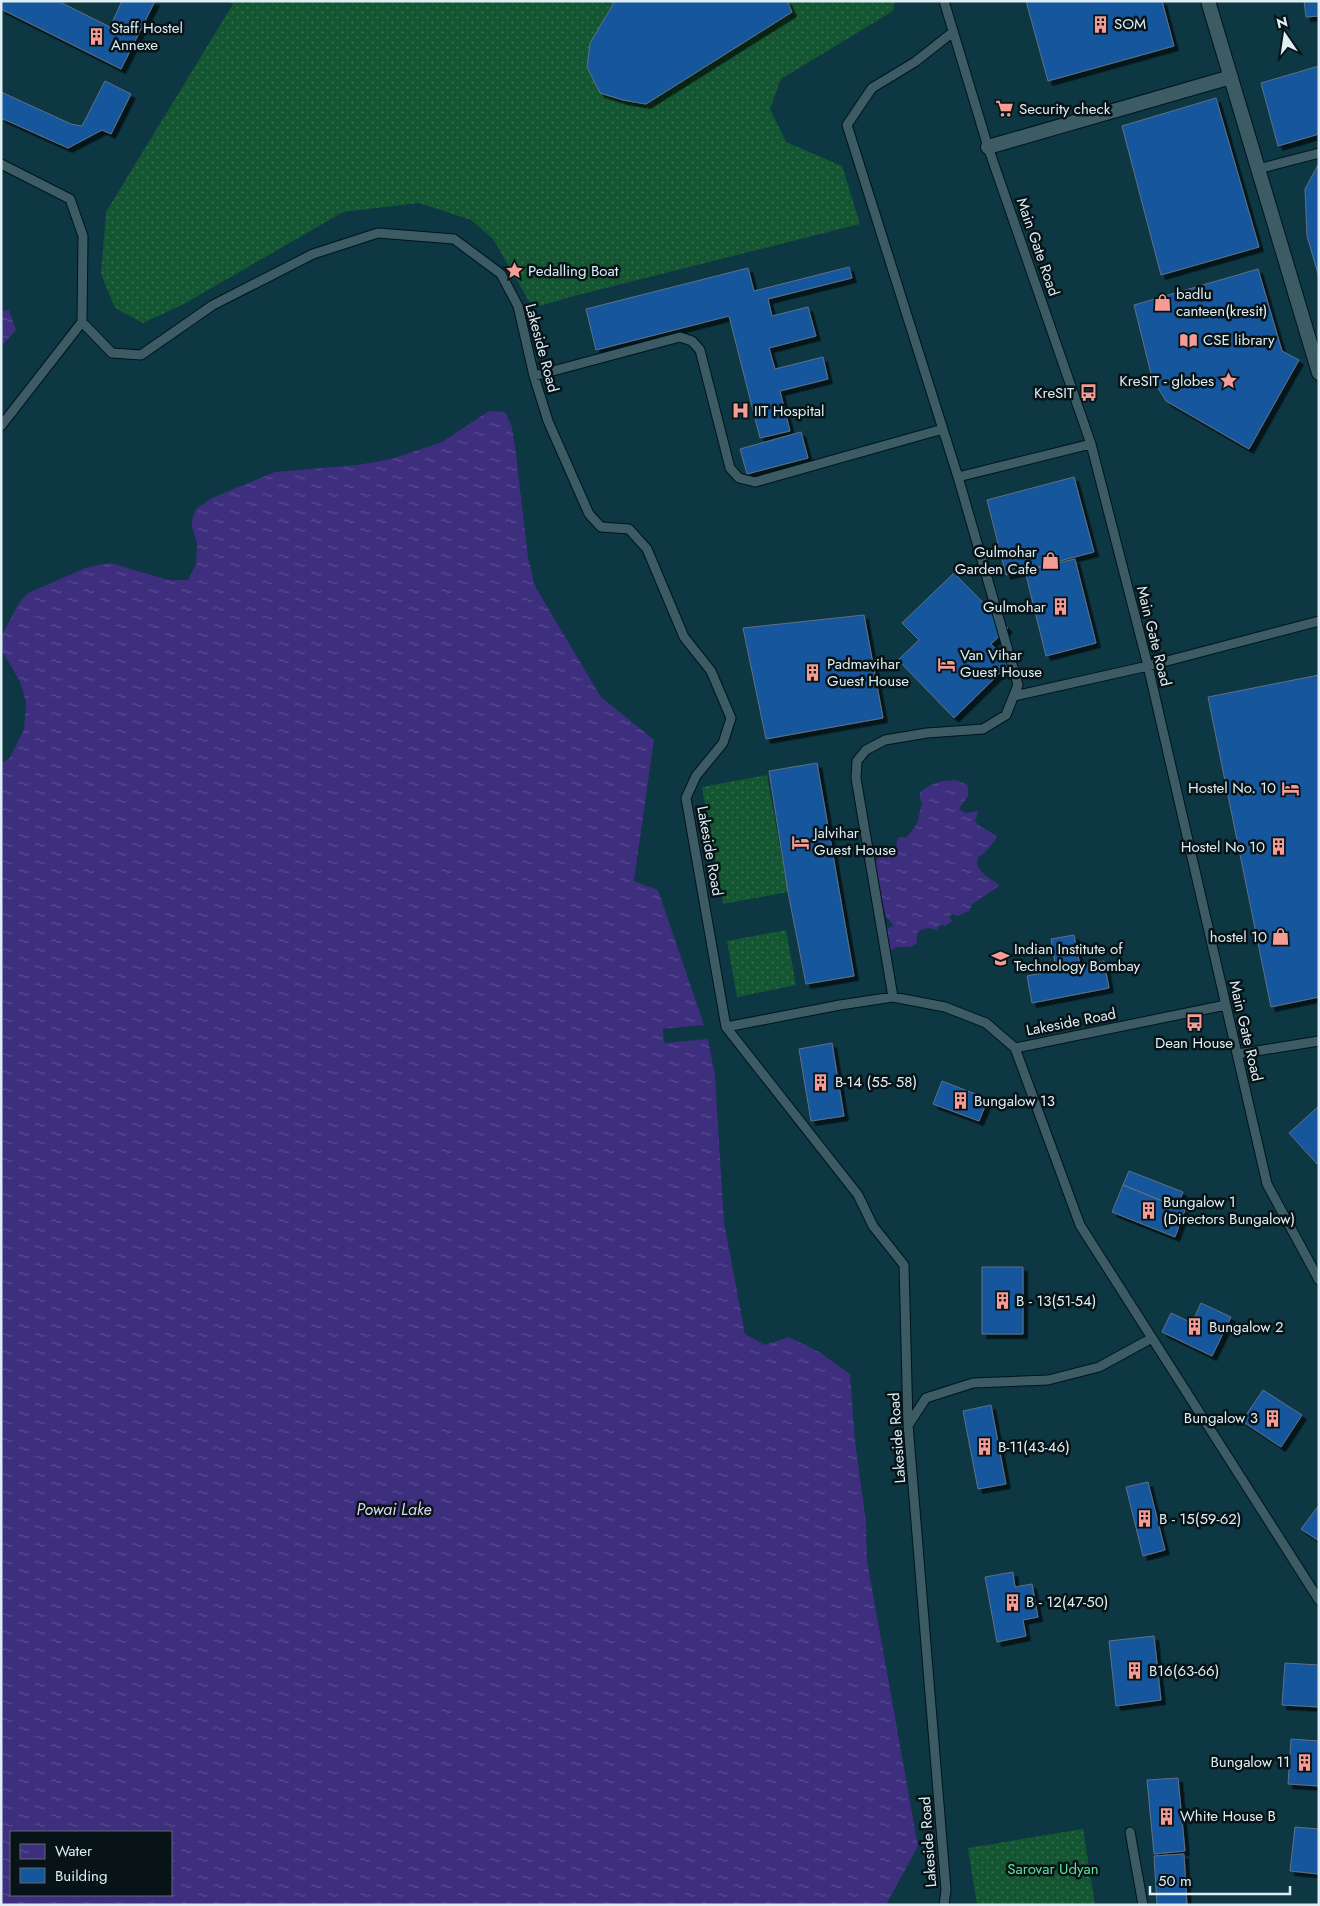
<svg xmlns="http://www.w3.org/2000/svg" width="1320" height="1906" font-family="Jost,sans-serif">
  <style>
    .built { fill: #0d3743 }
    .grass { fill: url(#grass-dots) }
    .water { fill: url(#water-ripples); fill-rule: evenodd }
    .building { fill: #15579c; stroke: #5f7086; filter: url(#shadow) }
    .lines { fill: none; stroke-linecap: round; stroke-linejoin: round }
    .service-casing { stroke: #01141b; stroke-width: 11 }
    .pedestrian-casing { stroke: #01141b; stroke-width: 16 }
    .service { stroke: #3d5b65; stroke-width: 9 }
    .pedestrian { stroke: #3d5b65; stroke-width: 14 }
    .labels { text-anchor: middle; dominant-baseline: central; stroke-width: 5; stroke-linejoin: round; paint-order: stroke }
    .poi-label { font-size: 15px; fill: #ddeef4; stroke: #071317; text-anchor: start }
    .street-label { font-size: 15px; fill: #ddeef4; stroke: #071317 }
    .park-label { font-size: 15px; fill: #5ee095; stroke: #071317 }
    .water-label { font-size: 16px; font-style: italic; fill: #d8d8ef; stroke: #071317 }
  </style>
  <defs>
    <pattern id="grass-dots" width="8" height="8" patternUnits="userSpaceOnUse" patternTransform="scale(1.25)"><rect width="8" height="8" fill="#145532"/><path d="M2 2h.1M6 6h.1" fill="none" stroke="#366e50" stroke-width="1.8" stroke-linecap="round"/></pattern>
    <pattern id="water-ripples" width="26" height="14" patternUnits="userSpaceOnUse" patternTransform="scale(1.25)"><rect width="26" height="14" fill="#3d2f7e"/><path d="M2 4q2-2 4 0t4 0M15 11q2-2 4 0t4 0" fill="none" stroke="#594d91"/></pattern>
    <filter id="shadow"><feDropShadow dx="4.5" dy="4.5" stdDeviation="0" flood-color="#0009"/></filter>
  </defs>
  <rect width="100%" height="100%" fill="#0e2d36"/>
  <path class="built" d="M 1,1 L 1319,1 L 1319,1905 L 886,1905 L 918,1845 L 867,1560 L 866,1522 L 855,1440 L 850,1374 L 765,1345 L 745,1334 L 724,1222 L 715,1075 L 708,1040 L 664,1043 L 663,1029 L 704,1025 L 634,882 L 654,741 L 601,697 L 535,586 L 528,557 L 516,454 L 512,427 L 489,411 L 442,442 L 391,459 L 357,465 L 192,529 L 197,544 L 196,564 L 188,580 L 168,580 L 111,563 L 10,667 L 20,682 L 26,702 L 24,729 L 9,759 L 1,763 L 1,348 L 15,330 L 9,311 L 1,311 Z"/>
  <path class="grass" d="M 228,1 L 895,1 L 893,11 L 781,79 L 770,109 L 786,142 L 842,166 L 860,224 L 570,297 L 533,308 L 493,239 L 471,220 L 419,203 L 343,212 L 184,304 L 143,323 L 115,308 L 101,274 L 106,212 L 233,4 Z
    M 767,775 L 788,892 L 723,904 L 702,787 Z
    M 786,930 L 796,985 L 737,997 L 727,941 Z
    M 1083,1829 L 1095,1905 L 977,1905 L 968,1848 Z"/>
  <path class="water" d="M 9,310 L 16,330 L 1,347 L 1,311 Z
    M 489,411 L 505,412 L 512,427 L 516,454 L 528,557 L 535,586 L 601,697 L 654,740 L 634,881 L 658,890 L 704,1025 L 663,1029 L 664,1043 L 708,1039 L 715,1075 L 724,1222 L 745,1334 L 765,1345 L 789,1337 L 819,1352 L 850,1374 L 855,1440 L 866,1522 L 867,1560 L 918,1846 L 886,1905 L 1,1905 L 1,763 L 9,759 L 24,729 L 26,702 L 20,682 L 2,651 L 2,635 L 19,603 L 28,593 L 88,567 L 111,563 L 168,580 L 188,580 L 196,564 L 197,544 L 192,528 L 192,520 L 196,509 L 212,498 L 275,472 L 357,465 L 391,459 L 442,442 ZM 11,1832 L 171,1832 L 171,1895 L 11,1895 Z
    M 955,780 L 964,783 L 968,786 L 968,796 L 959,809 L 965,813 L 978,811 L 975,821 C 981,829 990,830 997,837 C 995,840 987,851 984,853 C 982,856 980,854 978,858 C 973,870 992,880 1000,885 L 971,905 L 970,910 L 958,916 L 952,914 L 949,917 L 952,921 L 945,926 L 941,925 L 936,930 C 929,927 923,928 917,933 L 917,943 C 910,948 908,947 900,947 C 896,947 892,950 887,952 L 883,930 L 893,926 C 891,921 888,920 886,916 C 884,913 884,908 883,904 C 878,887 868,867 882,852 L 891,851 L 896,847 L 897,840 L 899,837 L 906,838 L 917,824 L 922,803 L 920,799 L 920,793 C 929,783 941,781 955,780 Z"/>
  <path class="building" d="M 1,1 L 58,1 L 110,27 L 122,1 L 155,1 L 121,69 L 1,9 Z
    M 615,1 L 787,1 L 792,12 L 646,104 L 623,100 L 600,93 L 587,67 L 590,43 Z
    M 1026,1 L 1162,1 L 1174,46 L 1048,81 Z
    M 1304,1 L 1319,1 L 1319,16 L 1306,17 Z
    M 1319,66 L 1319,134 L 1278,146 L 1261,83 Z
    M 105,81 L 131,94 L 111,134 L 102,130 L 68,148 L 1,118 L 1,92 L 71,124 L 82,126 Z
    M 1216,98 L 1259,247 L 1161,275 L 1122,126 Z
    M 1318,165 L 1319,165 L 1319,277 L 1307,236 L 1305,189 Z
    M 849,267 L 852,278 L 768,299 L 772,316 L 808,307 L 816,336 L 769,348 L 775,369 L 823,357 L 828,379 L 780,391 L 790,431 L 760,438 L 729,316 L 596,350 L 586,309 L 748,268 L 754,291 Z
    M 1258,269 L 1282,351 L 1299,360 L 1249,449 L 1166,401 L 1152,378 L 1134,305 Z
    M 801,432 L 808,458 L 747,474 L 740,449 Z
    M 1074,477 L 1094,552 L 1006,575 L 987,500 Z
    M 1075,559 L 1096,643 L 1046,656 L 1025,571 Z
    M 954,573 L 1008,628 L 991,644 L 1010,663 L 954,718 L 898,660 L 919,640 L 902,623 Z
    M 864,615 L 883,718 L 766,739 L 743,628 Z
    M 1319,675 L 1319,997 L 1271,1007 L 1208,697 Z
    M 817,763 L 854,976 L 806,984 L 788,892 L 769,771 Z
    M 1074,935 L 1080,966 L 1104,961 L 1109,988 L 1032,1003 L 1027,976 L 1056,970 L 1051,939 Z
    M 832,1043 L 844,1116 L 811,1121 L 799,1049 Z
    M 942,1081 L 988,1099 L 979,1121 L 933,1104 Z
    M 1319,1106 L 1319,1162 L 1317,1164 L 1289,1133 Z
    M 1129,1171 L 1183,1192 L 1177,1207 L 1123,1185 Z
    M 1123,1185 L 1185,1210 L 1175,1237 L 1112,1212 Z
    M 982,1267 L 1023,1267 L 1023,1334 L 982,1334 Z
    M 1201,1303 L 1231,1317 L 1212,1356 L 1162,1332 L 1171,1313 L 1192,1323 Z
    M 1263,1390 L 1302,1415 L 1281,1447 L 1242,1421 Z
    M 991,1405 L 1006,1484 L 978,1489 L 963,1411 Z
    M 1148,1482 L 1165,1550 L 1143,1556 L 1126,1487 Z
    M 1319,1505 L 1319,1541 L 1301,1529 Z
    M 1013,1572 L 1015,1587 L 1032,1584 L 1038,1617 L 1023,1620 L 1026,1636 L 997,1642 L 985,1577 Z
    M 1154,1636 L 1161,1700 L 1116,1706 L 1109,1641 Z
    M 1285,1663 L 1319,1665 L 1319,1707 L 1282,1705 Z
    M 1291,1739 L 1319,1741 L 1319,1786 L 1288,1784 Z
    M 1178,1778 L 1185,1851 L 1154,1854 L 1147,1780 Z
    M 1295,1827 L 1319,1829 L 1319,1874 L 1290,1871 Z
    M 1184,1854 L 1187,1905 L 1157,1905 L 1154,1856 Z"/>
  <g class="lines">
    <defs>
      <path id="service" d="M 944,1 L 988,147 L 1091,444 L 1148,666 L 1267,1184 L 1319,1280
        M 1,164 L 70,199 L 83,236 L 82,322 L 112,353 L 141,355 L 213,305 L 313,254 L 378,233 L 454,239 L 501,274 L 518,306 L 534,376 L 548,421 L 589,514 L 601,527 L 629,529 L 647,549 L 684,637 L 711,671 L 731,718 L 723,743 L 696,776 L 686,798 L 726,1027 L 858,1195 L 873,1226 L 904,1265 L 908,1424 L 946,1890 L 944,1905
        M 1258,169 L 1319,153
        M 534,376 L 680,337 L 692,341 L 700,350 L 730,468 L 739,478 L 755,482 L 943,429
        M 1,426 L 82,322
        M 958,477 L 1091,444
        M 1014,696 L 1148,666 L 1319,621
        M 893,997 L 856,778 L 857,761 L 866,750 L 885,740 L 927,733 L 983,729 L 1006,715 L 1018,685 L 958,477 L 847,125 L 872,88 L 915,62 L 953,32
        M 726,1027 L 840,1005 L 893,997 L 945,1007 L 986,1023 L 1015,1048 L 1226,1005
        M 1015,1048 L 1080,1225 L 1319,1600
        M 1238,1054 L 1319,1041
        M 909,1424 L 926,1398 L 973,1383 L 1048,1380 L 1099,1367 L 1152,1338
        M 1130,1832 L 1143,1905"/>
      <path id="pedestrian" d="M 1208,1 L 1319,373
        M 988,147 L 1231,77"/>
    </defs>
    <use href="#service" class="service-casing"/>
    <use href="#pedestrian" class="pedestrian-casing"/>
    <use href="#service" class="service"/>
    <use href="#pedestrian" class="pedestrian"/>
  </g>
  <defs>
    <symbol id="building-bare" viewBox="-9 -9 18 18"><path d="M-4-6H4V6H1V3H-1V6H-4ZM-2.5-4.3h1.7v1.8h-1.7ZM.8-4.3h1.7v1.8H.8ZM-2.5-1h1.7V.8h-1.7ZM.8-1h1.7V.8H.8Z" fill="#f59c95" stroke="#071317" stroke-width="2.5" paint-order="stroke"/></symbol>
    <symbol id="supermarket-bare" viewBox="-9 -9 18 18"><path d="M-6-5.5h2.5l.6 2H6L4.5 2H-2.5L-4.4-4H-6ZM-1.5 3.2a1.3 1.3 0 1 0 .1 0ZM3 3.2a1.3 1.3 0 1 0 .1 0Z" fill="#f59c95" stroke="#071317" stroke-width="2.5" paint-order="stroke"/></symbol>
    <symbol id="sight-bare" viewBox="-9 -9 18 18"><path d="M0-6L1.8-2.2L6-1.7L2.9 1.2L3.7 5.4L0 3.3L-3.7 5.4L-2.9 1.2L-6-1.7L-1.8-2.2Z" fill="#f59c95" stroke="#071317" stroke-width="2.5" paint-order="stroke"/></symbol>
    <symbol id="shop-bare" viewBox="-9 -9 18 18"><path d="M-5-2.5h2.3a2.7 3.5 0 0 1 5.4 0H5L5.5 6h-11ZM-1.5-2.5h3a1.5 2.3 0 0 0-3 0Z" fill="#f59c95" stroke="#071317" stroke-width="2.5" paint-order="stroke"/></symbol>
    <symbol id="library-bare" viewBox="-9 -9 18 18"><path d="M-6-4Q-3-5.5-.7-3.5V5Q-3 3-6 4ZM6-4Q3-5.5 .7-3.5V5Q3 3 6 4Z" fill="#f59c95" stroke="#071317" stroke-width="2.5" paint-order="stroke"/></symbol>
    <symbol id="bus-bare" viewBox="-9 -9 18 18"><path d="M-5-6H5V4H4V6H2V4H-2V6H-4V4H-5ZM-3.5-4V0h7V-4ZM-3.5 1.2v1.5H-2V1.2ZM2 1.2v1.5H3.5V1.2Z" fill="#f59c95" stroke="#071317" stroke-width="2.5" paint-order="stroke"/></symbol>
    <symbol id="hospital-bare" viewBox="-9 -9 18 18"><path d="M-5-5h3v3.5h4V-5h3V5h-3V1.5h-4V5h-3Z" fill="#f59c95" stroke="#071317" stroke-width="2.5" paint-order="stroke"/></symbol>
    <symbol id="hotel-bare" viewBox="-9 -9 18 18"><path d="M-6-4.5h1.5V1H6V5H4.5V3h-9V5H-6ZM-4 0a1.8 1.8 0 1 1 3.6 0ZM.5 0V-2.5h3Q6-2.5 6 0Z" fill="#f59c95" stroke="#071317" stroke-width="2.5" paint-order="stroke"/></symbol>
    <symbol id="university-bare" viewBox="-9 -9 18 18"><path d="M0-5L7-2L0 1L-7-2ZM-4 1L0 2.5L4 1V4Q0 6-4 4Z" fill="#f59c95" stroke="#071317" stroke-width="2.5" paint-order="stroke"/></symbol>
  </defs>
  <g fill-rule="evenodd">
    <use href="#building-bare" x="1088" y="12" width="25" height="25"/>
    <use href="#building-bare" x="84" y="24" width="25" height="25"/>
    <use href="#supermarket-bare" x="992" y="96" width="25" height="25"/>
    <use href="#sight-bare" x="502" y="258" width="25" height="25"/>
    <use href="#shop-bare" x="1150" y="290" width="25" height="25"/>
    <use href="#library-bare" x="1176" y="328" width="25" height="25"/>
    <use href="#sight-bare" x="1216" y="368" width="25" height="25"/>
    <use href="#bus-bare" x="1076" y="380" width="25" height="25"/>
    <use href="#hospital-bare" x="728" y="398" width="25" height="25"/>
    <use href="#shop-bare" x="1038" y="548" width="25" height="25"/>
    <use href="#building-bare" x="1048" y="594" width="25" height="25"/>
    <use href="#hotel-bare" x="934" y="652" width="25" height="25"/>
    <use href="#building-bare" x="800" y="660" width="25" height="25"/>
    <use href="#hotel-bare" x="1278" y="776" width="25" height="25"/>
    <use href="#hotel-bare" x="788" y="830" width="25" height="25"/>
    <use href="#building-bare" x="1266" y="834" width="25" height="25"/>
    <use href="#shop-bare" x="1268" y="924" width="25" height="25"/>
    <use href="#university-bare" x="988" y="946" width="25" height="25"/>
    <use href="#bus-bare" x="1182" y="1010" width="25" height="25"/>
    <use href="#building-bare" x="808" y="1070" width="25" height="25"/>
    <use href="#building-bare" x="948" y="1088" width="25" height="25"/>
    <use href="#building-bare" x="1136" y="1198" width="25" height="25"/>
    <use href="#building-bare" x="990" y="1288" width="25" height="25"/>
    <use href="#building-bare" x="1182" y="1314" width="25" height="25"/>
    <use href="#building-bare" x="1260" y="1406" width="25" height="25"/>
    <use href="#building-bare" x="972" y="1434" width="25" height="25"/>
    <use href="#building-bare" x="1132" y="1506" width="25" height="25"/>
    <use href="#building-bare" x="1000" y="1590" width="25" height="25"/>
    <use href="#building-bare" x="1122" y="1658" width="25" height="25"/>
    <use href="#building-bare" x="1292" y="1750" width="25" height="25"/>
    <use href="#building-bare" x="1154" y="1804" width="25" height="25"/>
  </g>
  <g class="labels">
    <g class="poi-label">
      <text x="1114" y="24">SOM</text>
      <text x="111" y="28">Staff Hostel<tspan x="111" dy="17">Annexe</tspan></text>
      <text x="1019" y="109">Security check</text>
      <text x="528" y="271">Pedalling Boat</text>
      <text x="1176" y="294">badlu<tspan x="1176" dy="17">canteen(kresit)</tspan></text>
      <text x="1203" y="340">CSE library</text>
      <text x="1214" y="381" text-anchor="end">KreSIT - globes</text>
      <text x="1074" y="393" text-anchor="end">KreSIT</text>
      <text x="754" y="411">IIT Hospital</text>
      <text x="1037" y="552" text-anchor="end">Gulmohar<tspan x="1037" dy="17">Garden Cafe</tspan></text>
      <text x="1046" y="607" text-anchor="end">Gulmohar</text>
      <text x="960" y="655">Van Vihar<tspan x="960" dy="17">Guest House</tspan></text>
      <text x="827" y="664">Padmavihar<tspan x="827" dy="17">Guest House</tspan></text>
      <text x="1276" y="788" text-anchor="end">Hostel No. 10</text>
      <text x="814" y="833">Jalvihar<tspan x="814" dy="17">Guest House</tspan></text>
      <text x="1265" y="847" text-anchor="end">Hostel No 10</text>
      <text x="1267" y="937" text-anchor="end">hostel 10</text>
      <text x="1014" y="949">Indian Institute of<tspan x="1014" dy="17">Technology Bombay</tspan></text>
      <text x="1194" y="1043" text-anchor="middle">Dean House</text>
      <text x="835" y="1082">B-14 (55- 58)</text>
      <text x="974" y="1101">Bungalow 13</text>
      <text x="1163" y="1202">Bungalow 1<tspan x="1163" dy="17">(Directors Bungalow)</tspan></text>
      <text x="1016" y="1301">B - 13(51-54)</text>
      <text x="1209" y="1327">Bungalow 2</text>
      <text x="1258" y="1418" text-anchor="end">Bungalow 3</text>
      <text x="998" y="1447">B-11(43-46)</text>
      <text x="1159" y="1519">B - 15(59-62)</text>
      <text x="1026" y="1602">B - 12(47-50)</text>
      <text x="1149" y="1671">B16(63-66)</text>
      <text x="1290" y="1762" text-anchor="end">Bungalow 11</text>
      <text x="1180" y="1816">White House B</text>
    </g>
    <g class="street-label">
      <text transform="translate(1038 247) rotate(71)">Main Gate Road</text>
      <text transform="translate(542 348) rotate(75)">Lakeside Road</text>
      <text transform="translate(1154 636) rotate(76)">Main Gate Road</text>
      <text transform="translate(710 851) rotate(80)">Lakeside Road</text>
      <text transform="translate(1071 1022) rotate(-11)">Lakeside Road</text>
      <text transform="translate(1246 1031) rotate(77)">Main Gate Road</text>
      <text transform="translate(897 1438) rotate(-94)">Lakeside Road</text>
      <text transform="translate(928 1842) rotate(-94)">Lakeside Road</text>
    </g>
    <g class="park-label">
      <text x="1053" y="1869">Sarovar Udyan</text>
    </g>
    <g class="water-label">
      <text x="394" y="1509">Powai Lake</text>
    </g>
  </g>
  <rect width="1320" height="1906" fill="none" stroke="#ddeef4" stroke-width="5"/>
  <rect x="10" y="1831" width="162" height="65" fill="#071317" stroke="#5d6b6f"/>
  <rect x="20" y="1844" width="25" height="15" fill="url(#water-ripples)" stroke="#5d6b6f"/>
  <text x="55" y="1856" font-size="15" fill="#ddeef4">Water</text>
  <rect x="20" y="1868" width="25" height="15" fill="#15579c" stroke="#5d6b6f"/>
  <text x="55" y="1881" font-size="15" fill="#ddeef4">Building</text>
  <g transform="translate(1285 35) rotate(347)" stroke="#071317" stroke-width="4" paint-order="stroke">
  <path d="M0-4L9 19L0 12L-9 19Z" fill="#ddeef4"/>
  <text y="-8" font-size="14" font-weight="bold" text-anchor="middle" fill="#ddeef4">N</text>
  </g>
  <path d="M1150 1886v8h140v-8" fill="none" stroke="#ddeef4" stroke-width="2.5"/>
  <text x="1158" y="1886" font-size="15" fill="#ddeef4" stroke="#071317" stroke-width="4" paint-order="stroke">50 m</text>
</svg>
